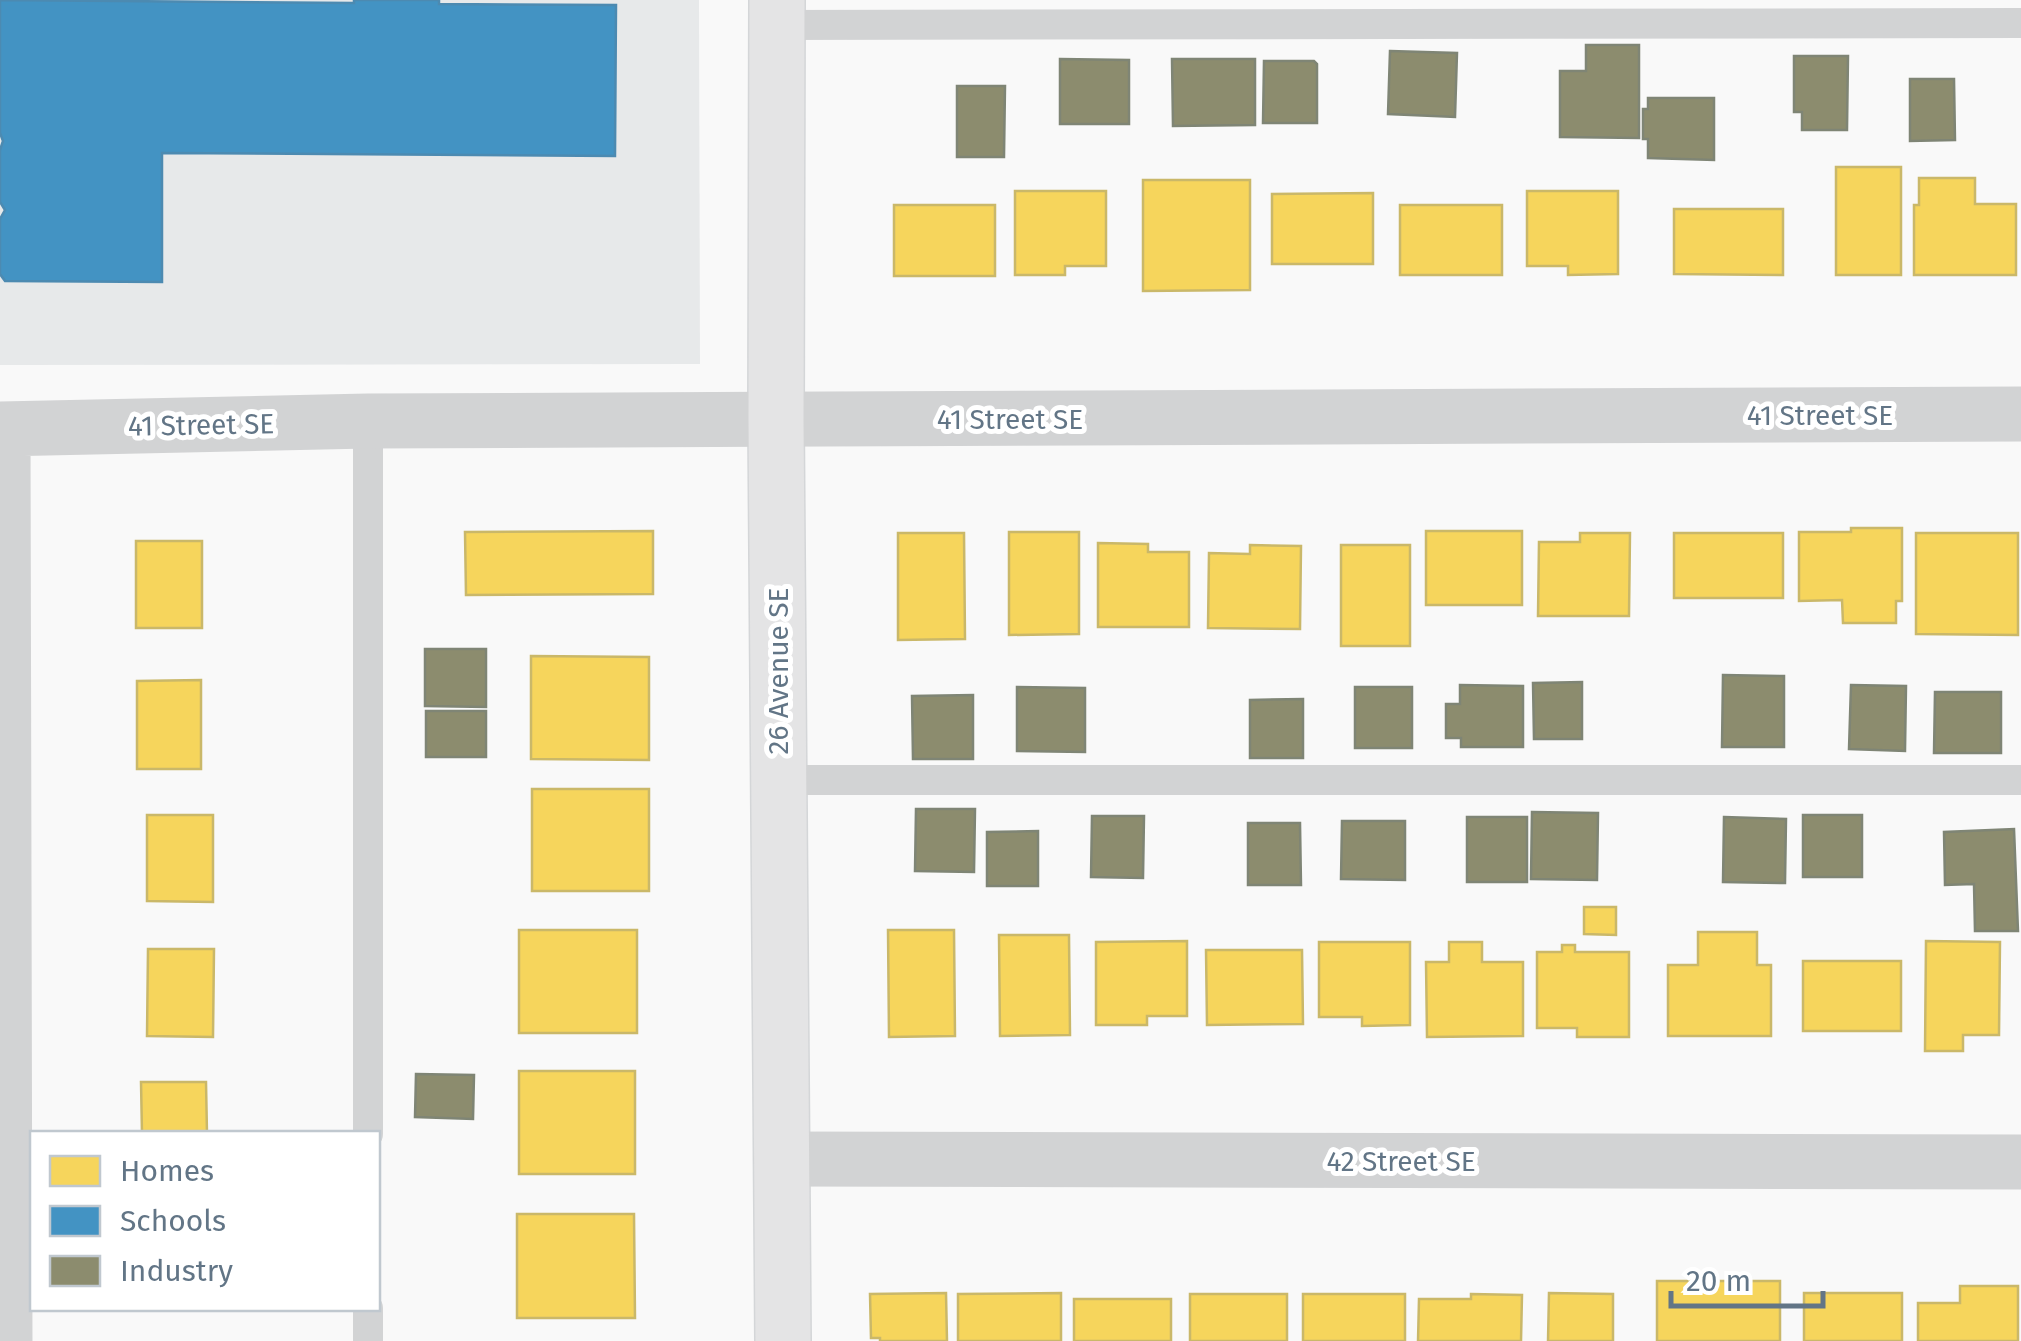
<svg xmlns="http://www.w3.org/2000/svg" width="2021" height="1341" font-family="'Fira Sans',sans-serif">
  <style>
    .built { fill: #e7e9ea }
    .homes { fill: #f6d55c; stroke: #cab869; stroke-width: 2.5 }
    .schools { fill: #4393c3; stroke: #4c8ab1; stroke-width: 2.5 }
    .industry { fill: #8c8c6e; stroke: #7f8575; stroke-width: 2.5 }
    .lines { fill: none; stroke-linecap: round; stroke-linejoin: round }
    .secondary-casing { stroke: #d4d6d8; stroke-width: 58 }
    .lane { stroke: #d2d3d4; stroke-width: 30 }
    .street { stroke: #d2d3d4; stroke-width: 55 }
    .secondary { stroke: #e4e4e5; stroke-width: 55 }
    .labels { text-anchor: middle; dominant-baseline: central; stroke-width: 10; stroke-linejoin: round; paint-order: stroke }
    .street-label { font-size: 28px; fill: #627586; stroke: #fff }
  </style>
  <rect width="100%" height="100%" fill="#f9f9f9"/>
  <path class="built" d="M 0,0 L 699,0 L 700,364 L 0,365 Z"/>
  <path class="homes" d="M 1836,167 L 1901,167 L 1901,275 L 1836,275 Z
    M 1919,178 L 1975,178 L 1975,204 L 2016,204 L 2016,275 L 1914,275 L 1914,205 L 1919,205 Z
    M 1143,180 L 1250,180 L 1250,290 L 1143,291 Z
    M 1015,191 L 1106,191 L 1106,266 L 1065,266 L 1065,275 L 1015,275 Z
    M 1527,191 L 1618,191 L 1618,274 L 1568,275 L 1568,266 L 1527,266 Z
    M 1373,193 L 1373,264 L 1272,264 L 1272,194 Z
    M 894,205 L 995,205 L 995,276 L 894,276 Z
    M 1400,205 L 1502,205 L 1502,275 L 1400,275 Z
    M 1674,209 L 1783,209 L 1783,275 L 1674,274 Z
    M 1851,528 L 1902,528 L 1902,601 L 1896,601 L 1896,623 L 1843,623 L 1842,600 L 1799,601 L 1799,532 L 1851,532 Z
    M 653,531 L 653,594 L 466,595 L 465,532 Z
    M 1426,531 L 1522,531 L 1522,605 L 1426,605 Z
    M 1009,532 L 1079,532 L 1079,634 L 1009,635 Z
    M 898,533 L 964,533 L 965,639 L 898,640 Z
    M 1580,533 L 1630,533 L 1629,616 L 1538,616 L 1539,542 L 1580,542 Z
    M 1674,533 L 1783,533 L 1783,598 L 1674,598 Z
    M 1916,533 L 2018,533 L 2018,635 L 1916,634 Z
    M 136,541 L 202,541 L 202,628 L 136,628 Z
    M 1098,543 L 1148,544 L 1148,552 L 1189,552 L 1189,627 L 1098,627 Z
    M 1250,545 L 1301,546 L 1300,629 L 1208,628 L 1209,553 L 1250,554 Z
    M 1341,545 L 1410,545 L 1410,646 L 1341,646 Z
    M 531,656 L 649,657 L 649,760 L 531,759 Z
    M 201,680 L 201,769 L 137,769 L 137,681 Z
    M 532,789 L 649,789 L 649,891 L 532,891 Z
    M 147,815 L 213,815 L 213,902 L 147,901 Z
    M 1584,907 L 1616,907 L 1616,935 L 1584,934 Z
    M 519,930 L 637,930 L 637,1033 L 519,1033 Z
    M 888,930 L 954,930 L 955,1036 L 889,1037 Z
    M 1698,932 L 1757,932 L 1757,965 L 1771,965 L 1771,1036 L 1668,1036 L 1668,965 L 1698,965 Z
    M 999,935 L 1069,935 L 1070,1035 L 1000,1036 Z
    M 1187,941 L 1187,1016 L 1147,1016 L 1147,1025 L 1096,1025 L 1096,942 Z
    M 1926,941 L 2000,942 L 1999,1035 L 1963,1035 L 1963,1051 L 1925,1051 Z
    M 1319,942 L 1410,942 L 1410,1025 L 1362,1026 L 1362,1017 L 1319,1017 Z
    M 1449,942 L 1482,942 L 1482,962 L 1523,962 L 1523,1036 L 1427,1037 L 1426,962 L 1449,962 Z
    M 1562,945 L 1575,945 L 1575,952 L 1629,952 L 1629,1037 L 1577,1037 L 1577,1028 L 1537,1028 L 1537,952 L 1562,952 Z
    M 148,949 L 214,949 L 213,1037 L 147,1036 Z
    M 1206,950 L 1302,950 L 1303,1024 L 1207,1025 Z
    M 1803,961 L 1901,961 L 1901,1031 L 1803,1031 Z
    M 519,1071 L 635,1071 L 635,1174 L 519,1174 Z
    M 141,1082 L 206,1082 L 207,1134 L 142,1134 Z
    M 517,1214 L 634,1214 L 635,1318 L 517,1318 Z
    M 1657,1281 L 1780,1281 L 1780,1341 L 1657,1341 Z
    M 1960,1286 L 2018,1286 L 2018,1341 L 1918,1341 L 1918,1303 L 1960,1303 Z
    M 946,1293 L 947,1341 L 880,1341 L 880,1338 L 871,1338 L 870,1294 Z
    M 1061,1293 L 1061,1341 L 958,1341 L 958,1294 Z
    M 1549,1293 L 1613,1294 L 1613,1341 L 1548,1341 Z
    M 1804,1293 L 1902,1293 L 1902,1341 L 1804,1341 Z
    M 1190,1294 L 1287,1294 L 1287,1341 L 1190,1341 Z
    M 1303,1294 L 1405,1294 L 1405,1341 L 1303,1341 Z
    M 1471,1294 L 1522,1295 L 1521,1341 L 1418,1341 L 1419,1299 L 1471,1299 Z
    M 1074,1299 L 1171,1299 L 1171,1341 L 1074,1341 Z"/>
  <path class="schools" d="M 0,0 L 354,3 L 354,0 L 439,0 L 439,4 L 616,5 L 615,156 L 162,153 L 162,282 L 5,281 L 0,274 L 0,219 L 5,210 L 0,202 L 0,150 L 3,141 L 0,133 Z"/>
  <path class="industry" d="M 1586,45 L 1639,45 L 1639,138 L 1560,137 L 1560,71 L 1586,71 Z
    M 1390,51 L 1457,53 L 1455,117 L 1388,114 Z
    M 1794,56 L 1848,56 L 1847,130 L 1802,130 L 1802,112 L 1794,112 Z
    M 1060,59 L 1129,60 L 1129,124 L 1060,124 Z
    M 1172,59 L 1255,59 L 1255,125 L 1173,126 Z
    M 1264,61 L 1314,61 L 1317,64 L 1317,123 L 1263,123 Z
    M 1910,79 L 1954,79 L 1955,140 L 1910,141 Z
    M 957,86 L 1005,86 L 1004,157 L 957,157 Z
    M 1648,98 L 1714,98 L 1714,160 L 1648,158 L 1648,139 L 1643,139 L 1643,109 L 1648,109 Z
    M 425,649 L 486,649 L 486,707 L 425,706 Z
    M 1723,675 L 1784,676 L 1784,747 L 1722,747 Z
    M 1582,682 L 1582,739 L 1534,739 L 1533,683 Z
    M 1460,685 L 1523,686 L 1523,747 L 1461,747 L 1461,738 L 1446,738 L 1446,704 L 1460,704 Z
    M 1851,685 L 1906,686 L 1905,751 L 1849,749 Z
    M 1017,687 L 1085,688 L 1085,752 L 1017,751 Z
    M 1355,687 L 1412,687 L 1412,748 L 1355,748 Z
    M 1935,692 L 2001,692 L 2001,753 L 1934,753 Z
    M 973,695 L 973,759 L 913,759 L 912,696 Z
    M 1303,699 L 1303,758 L 1250,758 L 1250,700 Z
    M 426,711 L 486,711 L 486,757 L 426,757 Z
    M 916,809 L 975,809 L 974,872 L 915,871 Z
    M 1532,812 L 1598,813 L 1597,880 L 1531,879 Z
    M 1803,815 L 1862,815 L 1862,877 L 1803,877 Z
    M 1092,816 L 1144,816 L 1143,878 L 1091,877 Z
    M 1467,817 L 1527,817 L 1527,882 L 1467,882 Z
    M 1724,817 L 1786,819 L 1785,883 L 1723,882 Z
    M 1342,821 L 1405,821 L 1405,880 L 1341,879 Z
    M 1248,823 L 1300,823 L 1301,885 L 1248,885 Z
    M 2014,829 L 2018,931 L 1975,931 L 1974,884 L 1945,885 L 1944,832 Z
    M 1038,831 L 1038,886 L 987,886 L 987,832 Z
    M 416,1074 L 474,1075 L 473,1119 L 415,1117 Z"/>
  <g class="lines">
    <defs>
      <path id="secondary" d="M 777,0 L 776,420 L 783,1341"/>
    </defs>
    <use href="#secondary" class="secondary-casing"/>
    <path class="lane" d="M 777,25 L 2021,23
      M 368,421 L 368,1134
      M 779,780 L 2021,780
      M 368,1308 L 368,1341"/>
    <path class="street" d="M 0,429 L 368,421 L 2021,414
      M 3,429 L 5,1341
      M 781,1159 L 2021,1162"/>
    <use href="#secondary" class="secondary"/>
  </g>
  <g class="labels">
    <g class="street-label">
      <text x="1820" y="415">41 Street SE</text>
      <text x="1010" y="419">41 Street SE</text>
      <text transform="translate(201 425) rotate(-1)">41 Street SE</text>
      <text transform="translate(778 671) rotate(-90)">26 Avenue SE</text>
      <text x="1401" y="1161">42 Street SE</text>
    </g>
  </g>
  <rect x="30" y="1131" width="350" height="180" fill="#ffffff" stroke="#c0c8cf" stroke-width="2.5"/>
  <rect x="50" y="1156" width="50" height="30" fill="#f6d55c" stroke="#c0c8cf" stroke-width="2.5"/>
  <text x="120" y="1181" font-size="30" fill="#627586">Homes</text>
  <rect x="50" y="1206" width="50" height="30" fill="#4393c3" stroke="#c0c8cf" stroke-width="2.5"/>
  <text x="120" y="1231" font-size="30" fill="#627586">Schools</text>
  <rect x="50" y="1256" width="50" height="30" fill="#8c8c6e" stroke="#c0c8cf" stroke-width="2.5"/>
  <text x="120" y="1281" font-size="30" fill="#627586">Industry</text>
  <path d="M1671 1291v15h152v-15" fill="none" stroke="#627586" stroke-width="5"/>
  <text x="1686" y="1291" font-size="30" fill="#627586" stroke="#ffffff" stroke-width="8" paint-order="stroke">20 m</text>
</svg>
